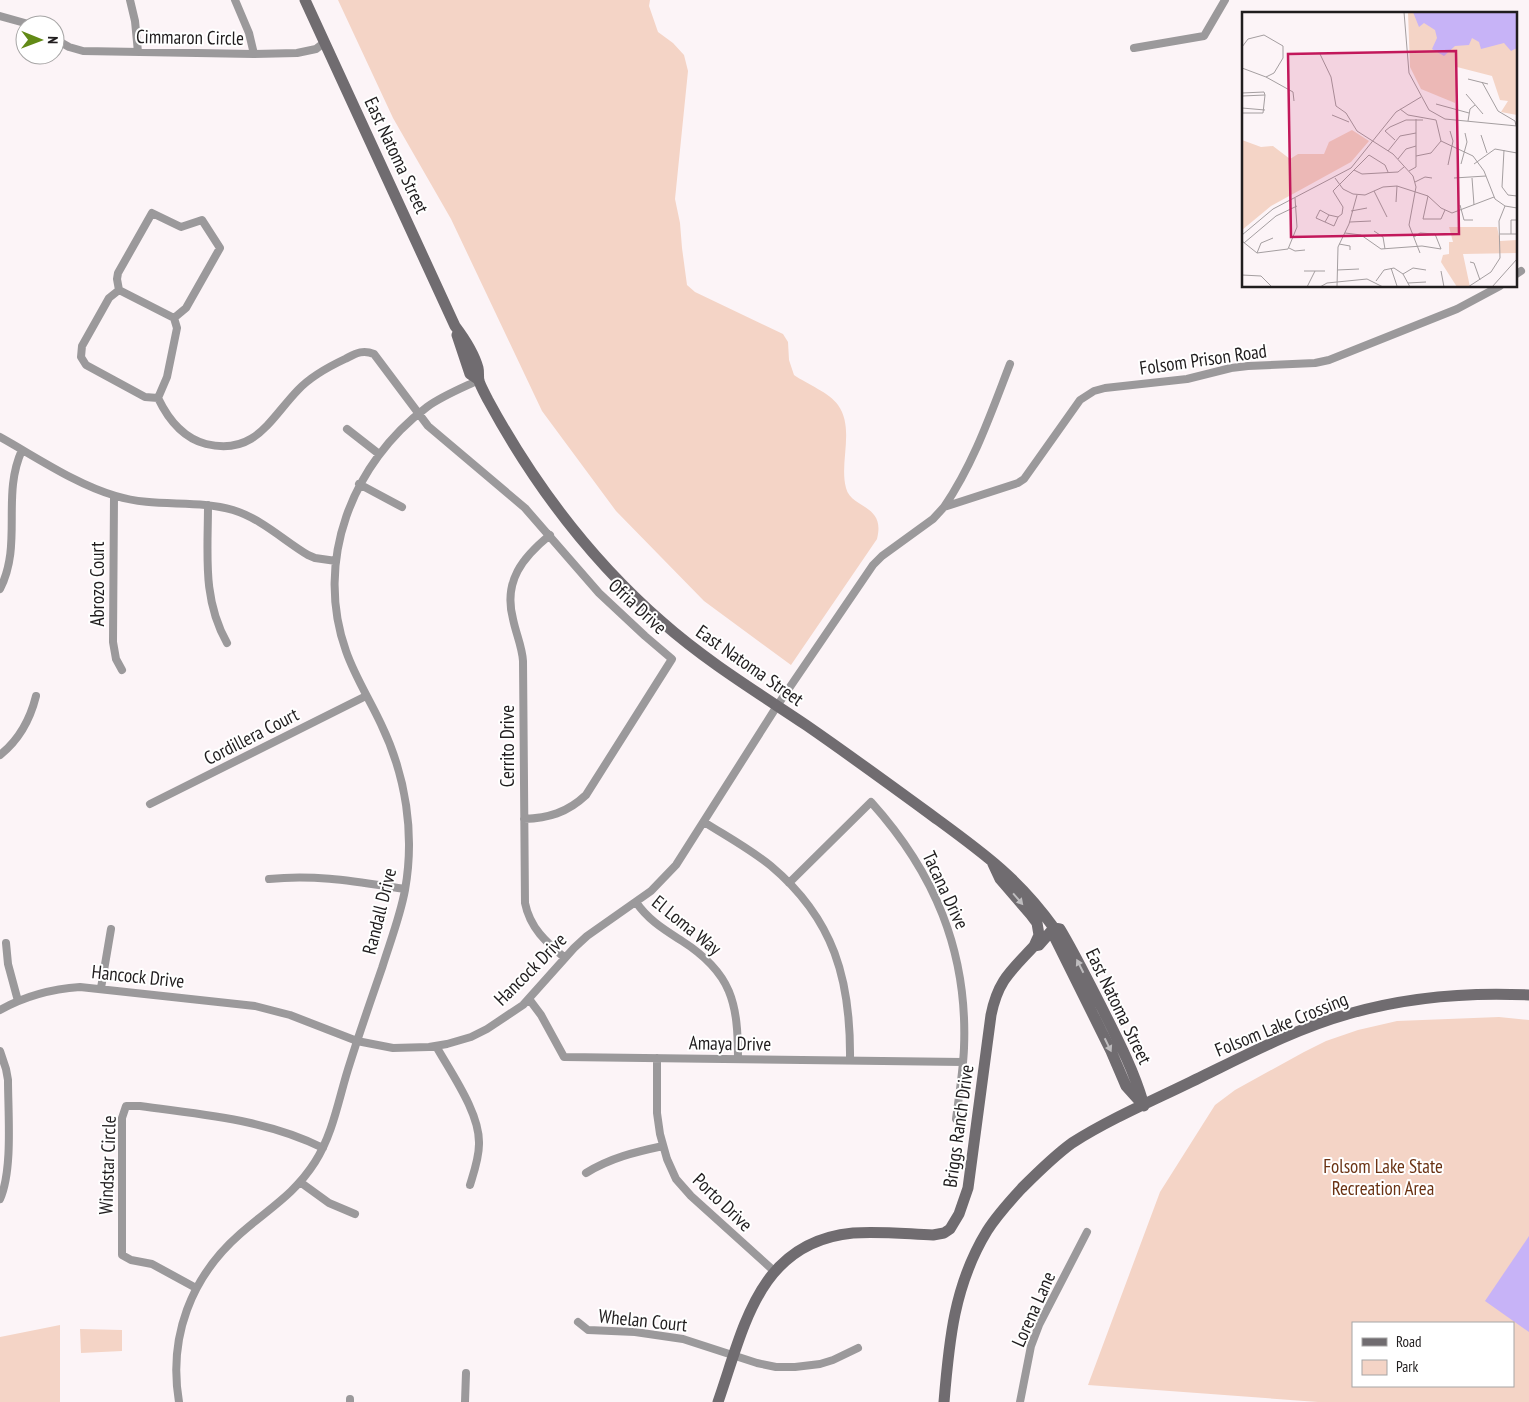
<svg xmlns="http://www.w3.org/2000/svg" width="1529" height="1402" font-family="'PT Sans Narrow',sans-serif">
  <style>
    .green { fill: #f4d4c6; fill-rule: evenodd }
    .water { fill: #c7b3f7 }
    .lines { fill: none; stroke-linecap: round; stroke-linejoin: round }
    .street { stroke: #9b999b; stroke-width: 8 }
    .secondary { stroke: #706c70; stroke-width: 11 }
    .oneway { fill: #bfbdbf }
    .labels { text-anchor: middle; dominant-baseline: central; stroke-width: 4; stroke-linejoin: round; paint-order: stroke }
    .street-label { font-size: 19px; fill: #201d1e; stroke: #fff }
    .park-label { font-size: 19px; fill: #6a3213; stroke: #fff }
    .inset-road { fill: none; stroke: #a49ea0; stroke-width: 1 }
    .view { fill: #c2185b; fill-opacity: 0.15; stroke: #c2185b; stroke-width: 2.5 }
    .inset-edge { fill: none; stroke: #201d1e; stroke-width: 2.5 }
  </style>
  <rect width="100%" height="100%" fill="#fcf4f7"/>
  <path class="green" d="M 338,0 L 650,0 L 649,6 L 658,32 L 673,43 L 684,55 L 688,71 L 675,199 L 680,223 L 682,248 L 687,285 L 695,292 L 783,334 L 788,342 L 789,360 L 794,375 C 807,384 830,393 838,405 C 855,429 839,462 846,488 C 851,509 886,504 877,539 L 791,665 L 704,601 L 616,511 L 542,411 L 451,219 L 393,118 Z
    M 1499,1017 L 1529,1020 L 1529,1402 L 1318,1402 L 1088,1385 L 1160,1192 L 1215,1105 L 1235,1090 L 1304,1052 L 1326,1041 L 1358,1030 L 1397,1021 ZM 1353,1323 L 1513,1323 L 1513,1386 L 1353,1386 Z
    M 60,1325 L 60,1402 L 0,1402 L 0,1337 Z
    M 80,1329 L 122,1330 L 122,1351 L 81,1353 Z"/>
  <path class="water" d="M 1529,1236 L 1529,1332 L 1485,1301 Z"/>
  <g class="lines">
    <path class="street" d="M 130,0 L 135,21 L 138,52
      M 235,0 L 249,33 L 254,54
      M 0,16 L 32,25
      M 55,39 L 69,47 L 83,51 L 254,54 L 297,53 L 316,49 L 325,42
      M 1134,48 L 1204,36 L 1225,0
      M 1515,275 L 1521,271
      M 119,290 L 109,298 L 82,346 L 81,357 L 86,365 L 145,397 L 158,398
      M 174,318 L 186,308 L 220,248 L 202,220 L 181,227 L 152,213 L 118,273 L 117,279 L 119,290 L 174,318 L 177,328 L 167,377 L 158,398 C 168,419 183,438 206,444 C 255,456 270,419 298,390 C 311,376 328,367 345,359 C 355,354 362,349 374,354 L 428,426 L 525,508 L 599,593 L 645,636 L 672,659 L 586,795 C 567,813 548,818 524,819
      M 347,429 L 379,454
      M 0,437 C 36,457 77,485 116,496 C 155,508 196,499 233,510 C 262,519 283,540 308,555 L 315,558 L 336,561
      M 359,484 L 402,507
      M 114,496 L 113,642 L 116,659 L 122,670
      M 208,505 C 208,554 202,599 227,643
      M 944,507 C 974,463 991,413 1010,364
      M 550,535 C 523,557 503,581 513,619 C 516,634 522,646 523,661 L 525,903 C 530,928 546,942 565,958
      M 0,589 C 23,544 1,496 22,450
      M 0,755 C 19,740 30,720 36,696
      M 150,804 L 366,696
      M 704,822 C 726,836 750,849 771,866 C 834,919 851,980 850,1060
      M 269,879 C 317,874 358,882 405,889
      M 789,883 L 871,802 C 934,872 968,951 964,1048 C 963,1072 959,1096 956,1119
      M 636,902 C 648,920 665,930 682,941 C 732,973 738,1003 738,1059
      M 6,943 L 8,964 L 18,1001
      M 101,988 L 111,929
      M 529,999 L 541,1015 L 564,1057 L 963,1062
      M 0,1010 C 25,996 51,989 80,987 L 255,1006 L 290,1015 L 357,1041 L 393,1048 L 429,1047 L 447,1044 L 471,1037 L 487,1029 L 523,1005 L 574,948 L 587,936 L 651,891 L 676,865 L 777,706 L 873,565 L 882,556 L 933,519 L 944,507 L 1018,483 L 1024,479 L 1080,400 L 1094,391 L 1105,388 L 1187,379 L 1231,368 L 1248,366 L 1315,363 L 1329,360 L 1457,309 L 1500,286
      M 436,1046 C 451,1073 480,1113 479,1144 C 479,1158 474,1172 470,1185
      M 0,1051 L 6,1069 L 8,1080 C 8,1113 13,1170 0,1199
      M 657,1058 L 657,1113 L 660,1134 L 667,1159 L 676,1179 L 691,1196 L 774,1271
      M 586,1173 C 610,1158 635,1152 663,1146
      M 300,1182 L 329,1203 L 355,1214
      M 196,1288 L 152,1264 L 131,1260 L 122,1255 L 122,1118 L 126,1106 L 140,1106 C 203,1115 265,1119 323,1148
      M 578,1322 L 588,1330 L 635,1332 L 683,1339 L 757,1363 L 776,1367 L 795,1367 L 820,1364 L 833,1360 L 858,1348
      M 179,1402 C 168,1337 191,1277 240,1234 C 268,1209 294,1195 315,1162 C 334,1132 339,1096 350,1063 C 360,1031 371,1000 382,968 C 390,942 400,917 405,890 C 415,834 406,776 381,724 C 370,700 355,677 346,651 C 314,561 352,463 427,407 C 442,396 462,388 479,380
      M 350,1402 L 350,1399
      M 465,1402 L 466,1373
      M 1020,1402 L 1031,1346 L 1039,1325 L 1087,1232"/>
    <path class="secondary" d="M 305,0 L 455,326 C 464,338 474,353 478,368 C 479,372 478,377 479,381 C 481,387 485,394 488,400 C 533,483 591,560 662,622 C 706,661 757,692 806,725 C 848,754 889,784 930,814 C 979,850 1018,877 1054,928 L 1053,934 L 1111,1051 L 1126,1086 L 1144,1106
      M 457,335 L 470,374 L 479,380
      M 993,864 L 1000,879 L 1031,915 L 1037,923 L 1039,935 L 1034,946
      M 1054,928 L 1060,929 C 1075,954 1087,979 1100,1004 C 1116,1036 1133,1068 1143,1102
      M 718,1402 C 744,1328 758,1242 853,1233 C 879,1231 907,1234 933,1235 L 944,1233 L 950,1229 L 959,1214 L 968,1188 L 991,1015 C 998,980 1011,971 1034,946 L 1039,945 L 1054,928
      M 944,1402 C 949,1341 954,1285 987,1231 C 997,1215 1010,1201 1022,1188 C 1038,1172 1054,1156 1072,1143 C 1113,1117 1159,1098 1203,1076 C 1250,1053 1298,1028 1348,1014 C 1407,997 1468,992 1529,995"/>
  </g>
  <defs><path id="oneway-solid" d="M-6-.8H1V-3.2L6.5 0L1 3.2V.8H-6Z" transform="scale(1.25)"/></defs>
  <g class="oneway">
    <use href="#oneway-solid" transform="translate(1018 899) rotate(49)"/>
    <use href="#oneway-solid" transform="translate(1080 966) rotate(-117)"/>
    <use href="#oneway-solid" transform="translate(1108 1045) rotate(64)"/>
  </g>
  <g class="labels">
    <g class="street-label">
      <text transform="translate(190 37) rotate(1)">Cimmaron Circle</text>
      <text transform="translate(397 155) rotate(65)">East Natoma Street</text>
      <text transform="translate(1203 359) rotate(-8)">Folsom Prison Road</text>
      <text transform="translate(97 584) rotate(-90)">Abrozo Court</text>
      <text transform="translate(638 606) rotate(43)">Ofria Drive</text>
      <text transform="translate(750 665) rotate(35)">East Natoma Street</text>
      <text transform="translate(251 736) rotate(-27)">Cordillera Court</text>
      <text transform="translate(507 746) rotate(-90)">Cerrito Drive</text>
      <text transform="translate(946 890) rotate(65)">Tacana Drive</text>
      <text transform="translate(379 911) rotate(-76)">Randall Drive</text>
      <text transform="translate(687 925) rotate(39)">El Loma Way</text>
      <text transform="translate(530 969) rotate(-45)">Hancock Drive</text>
      <text transform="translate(138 976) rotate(6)">Hancock Drive</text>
      <text transform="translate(1119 1006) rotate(64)">East Natoma Street</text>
      <text transform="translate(1281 1024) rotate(-22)">Folsom Lake Crossing</text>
      <text transform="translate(730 1043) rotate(1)">Amaya Drive</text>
      <text transform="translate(958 1126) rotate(-82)">Briggs Ranch Drive</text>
      <text transform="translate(107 1165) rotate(-88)">Windstar Circle</text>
      <text transform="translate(723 1202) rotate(44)">Porto Drive</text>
      <text transform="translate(1033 1309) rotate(-66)">Lorena Lane</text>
      <text transform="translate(643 1320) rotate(6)">Whelan Court</text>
    </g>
    <g class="park-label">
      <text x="1383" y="1166">Folsom Lake State<tspan x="1383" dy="22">Recreation Area</tspan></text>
    </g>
  </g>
  <g transform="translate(1242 12)">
    <rect width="275" height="275" fill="#fcf4f7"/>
    <path d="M 166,0 L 275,0 L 275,103 L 259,100 L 266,89 L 258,88 L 250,64 L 215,55 L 213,91 L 179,77 L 168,55 ZM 110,118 L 127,129 L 109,150 L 29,194 L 0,218 L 0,128 L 19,135 L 31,134 L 48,147 L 56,142 L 82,142 L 87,130 ZM 207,215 L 255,215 L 258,229 L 275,228 L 275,241 L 221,242 L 228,275 L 215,275 L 199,250 L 201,243 L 207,242 L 207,230 L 211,230 Z" fill="#f4d4c6"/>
    <path d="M 171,0 L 275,0 L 275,36 L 269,39 L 262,31 L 239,37 L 237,30 L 230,26 L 227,33 L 213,34 L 202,44 L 190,37 L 195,26 L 193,18 L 182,11 L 177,15 Z" fill="#c7b3f7"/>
    <path class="inset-road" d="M 162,0 L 167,61 L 187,98 L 203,107 L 275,114M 0,35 L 6,27 L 22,23 L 41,34 L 41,46 L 32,61 L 24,65 L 0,56M 78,42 L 89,65 L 94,94 L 104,101 L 115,119 L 151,142 L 171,164 L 174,175 L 167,213 L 178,241M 24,65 L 51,80 L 52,89M 226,67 L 246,72M 240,70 L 256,99 L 273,109 L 274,114M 0,81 L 22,80 L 23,83M 224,82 L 241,102M 0,84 L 23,83M 194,92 L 227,101M 0,96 L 23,98M 158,97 L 166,103 L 194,108 L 199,129 L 231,144 L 242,159 L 253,187 L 263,194 L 275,196M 0,101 L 21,101 L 23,83M 90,103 L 107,110M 226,109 L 228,97 L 233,93M 239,123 L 245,141M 153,128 L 143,119 L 148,115 L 164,108 L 181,108M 262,138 L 260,175 L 266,183 L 275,184M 146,139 L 158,124 L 174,121M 174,144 L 189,141 L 199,129M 156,147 L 164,137 L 174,134M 219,152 L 225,130 L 223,121M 232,152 L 253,137 L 275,141M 206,153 L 211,129 L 208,119M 112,158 L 120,162 L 156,160 L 162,155M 167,159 L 174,155 L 174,107M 93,166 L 101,177 L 111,182 L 123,183 L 141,175 L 155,174 L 186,184 L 199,196 L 210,201 L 252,185M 212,166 L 244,164M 230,166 L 232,193M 173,170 L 183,165 L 190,166M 132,179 L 145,205M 186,184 L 181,207 L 199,207 L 203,198M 154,190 L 155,174M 218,193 L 222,208 L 231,208M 109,199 L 125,196M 87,203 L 78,198 L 74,206 L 83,210 L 87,203 L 96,205 L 100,202 L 101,195 L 91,179 L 127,143 L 143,153 L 146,160M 83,210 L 92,214 L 96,205M 108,210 L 129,209M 132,219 L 141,225 L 143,237M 103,221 L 119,223 L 139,237 L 180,234 L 199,237 L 193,222 L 178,221 L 172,225M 258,222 L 275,222M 269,222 L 269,208 L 275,208M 0,223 L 31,197 L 109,156 L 154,100 L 179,85M 0,229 L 15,241 L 46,237 L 55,215 L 53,186M 2,231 L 34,204 L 55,194M 97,232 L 108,234 L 108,238M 47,236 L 53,239 L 63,238M 15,241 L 19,231 L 31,226M 228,250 L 232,251 L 238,268M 149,256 L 155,274M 95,258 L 117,257M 62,259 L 83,259M 199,259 L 202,275M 161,262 L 171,256 L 184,258M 0,263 L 19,264 L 30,275M 134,269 L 142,258 L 152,256 L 161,262 L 168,275M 166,271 L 184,270M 65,275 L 73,259M 78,275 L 85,271 L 125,267 L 141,275M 95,275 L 96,235 L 107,212 L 115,183M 226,275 L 249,260 L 258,246 L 257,209 L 263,194M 250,275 L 275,247"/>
    <path class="view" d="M 214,39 L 217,222 L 49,225 L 46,42 Z"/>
    <rect width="275" height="275" class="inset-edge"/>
  </g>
  <rect x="1352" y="1322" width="162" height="65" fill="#ffffff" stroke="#a6a5a5"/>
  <rect x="1362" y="1338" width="25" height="8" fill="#706c70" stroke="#a6a5a5"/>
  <text x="1396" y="1347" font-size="15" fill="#201d1e">Road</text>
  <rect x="1362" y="1360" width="25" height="15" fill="#f4d4c6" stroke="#a6a5a5"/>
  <text x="1396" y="1372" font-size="15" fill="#201d1e">Park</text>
  <g transform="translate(40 40) rotate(91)"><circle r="24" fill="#ffffff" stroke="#a6a5a5"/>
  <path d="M0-4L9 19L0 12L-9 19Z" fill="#628a16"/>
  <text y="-8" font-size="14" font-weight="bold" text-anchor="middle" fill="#201d1e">N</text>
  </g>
</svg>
